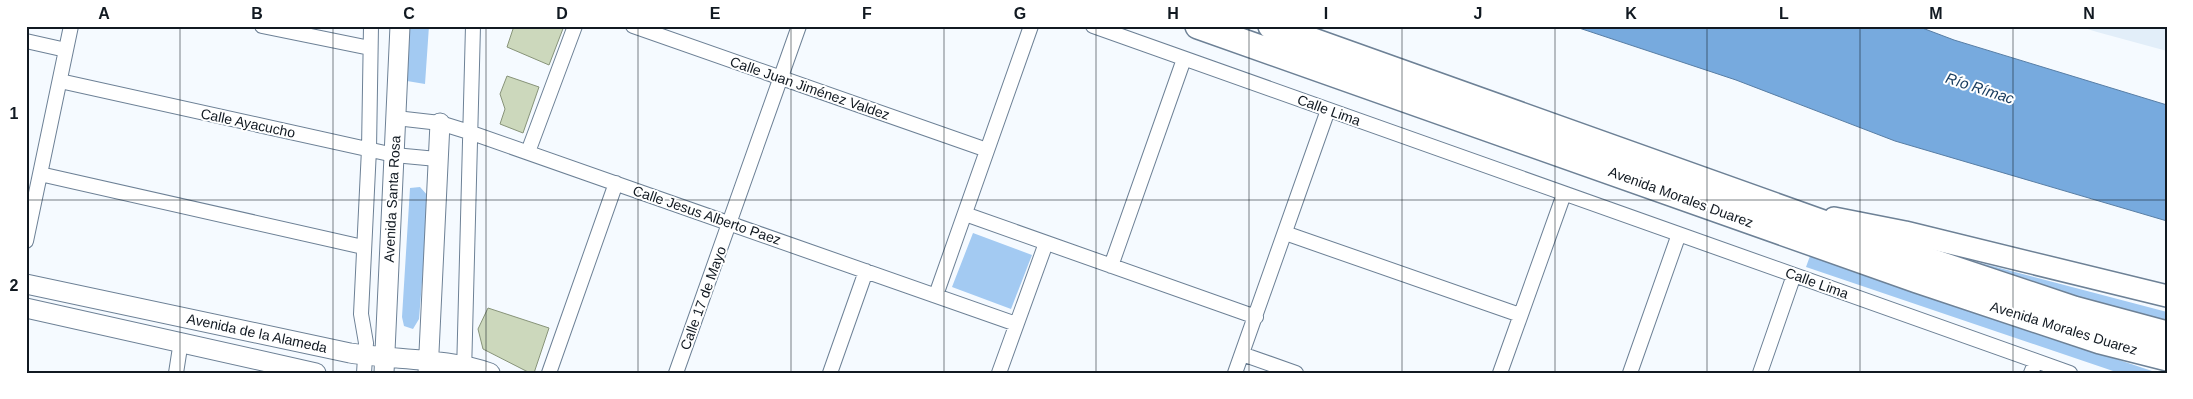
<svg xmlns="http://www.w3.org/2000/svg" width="2193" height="399" font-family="Helvetica,sans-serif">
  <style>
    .built { fill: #e2eef9 }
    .green { fill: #a3caf2 }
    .water { fill: #77aade; stroke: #587ea5 }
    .building { fill: #ccd8bc; stroke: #879379 }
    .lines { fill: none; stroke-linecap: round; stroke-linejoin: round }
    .street-casing { stroke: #6d8196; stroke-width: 16 }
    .secondary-casing { stroke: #6d8196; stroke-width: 21 }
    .primary-casing { stroke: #6d8196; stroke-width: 24 }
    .highway-casing { stroke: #6d8196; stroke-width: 28 }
    .street { stroke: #fff; stroke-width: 14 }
    .secondary { stroke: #fff; stroke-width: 19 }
    .primary { stroke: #fff; stroke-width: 21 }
    .highway { stroke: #fff; stroke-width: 25 }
    .grid { fill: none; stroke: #111921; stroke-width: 1; stroke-opacity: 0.55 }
    .labels { text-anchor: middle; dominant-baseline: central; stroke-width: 4; stroke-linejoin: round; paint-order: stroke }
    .street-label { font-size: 14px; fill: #111921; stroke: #fff }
    .water-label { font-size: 15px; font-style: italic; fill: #153a5d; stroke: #fff }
    .neatline { fill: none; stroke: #111921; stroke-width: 2 }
    .grid-label { font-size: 16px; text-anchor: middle; font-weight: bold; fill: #111921 }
  </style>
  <rect width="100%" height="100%" fill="#f5faff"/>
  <path class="built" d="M 2078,26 L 2167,26 L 2167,51 L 2097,32 Z"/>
  <path class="green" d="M 410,26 L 429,26 L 425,84 L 407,81 Z
    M 420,187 L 429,197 L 419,319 L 413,329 L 404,326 L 402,317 L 410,188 Z
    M 973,233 L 1032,255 L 1011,309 L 952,287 Z
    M 1916,246 L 2167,312 L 2167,328 Z
    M 1810,256 L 2152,371 L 2159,373 L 2119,373 L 1806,267 Z"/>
  <path class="water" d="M 1573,26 L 1917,26 L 1954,40 L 2167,105 L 2167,221 L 1895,141 L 1736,80 Z"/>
  <path class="building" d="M 514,26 L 564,26 L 549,65 L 507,47 Z
    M 507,76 L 539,87 L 523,133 L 500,124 L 505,109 L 500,94 Z
    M 488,308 L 549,328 L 534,373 L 530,373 L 483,349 L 478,329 Z"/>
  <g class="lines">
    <defs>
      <path id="street" d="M 262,26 L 370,48
        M 633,26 L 987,150
        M 1093,26 L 2070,373
        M 26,41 L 66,50
        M 60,81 L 394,155 L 437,159
        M 396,118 L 440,123 L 469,132 L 1016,324
        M 528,152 L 575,26
        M 40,174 L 363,247
        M 965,214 L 1256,317
        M 1285,233 L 1520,315
        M 26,241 L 71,26
        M 1111,266 L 1184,59
        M 936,295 L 1031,26
        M 1242,354 L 1296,373
        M 176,373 L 181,341
        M 364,373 L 366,343 L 361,314 L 369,149 L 371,26
        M 464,373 L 473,26
        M 549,373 L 616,183
        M 676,373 L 799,26
        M 830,373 L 866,271
        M 999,373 L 1046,243
        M 1235,373 L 1328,110
        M 1500,373 L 1564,194
        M 1630,373 L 1679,234
        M 1760,373 L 1794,275
        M 2031,373 L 2036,361"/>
      <path id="secondary" d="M 26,284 L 350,353 C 394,360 449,358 490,373
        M 26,308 L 316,373
        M 384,373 L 400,26
        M 428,373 L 440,123"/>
      <path id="primary" d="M 1834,218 L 1905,232 L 2167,296"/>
      <path id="highway" d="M 1198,26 L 1917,280 L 2100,341 L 2167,358
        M 1271,26 L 1924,259 L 2074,309 L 2167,334"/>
    </defs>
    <use href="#street" class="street-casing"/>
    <use href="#secondary" class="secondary-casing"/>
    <use href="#primary" class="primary-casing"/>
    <use href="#highway" class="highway-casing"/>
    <use href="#street" class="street"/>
    <use href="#secondary" class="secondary"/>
    <use href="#primary" class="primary"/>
    <use href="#highway" class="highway"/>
  </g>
  <path class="grid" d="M 180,26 L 180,373M 333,26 L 333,373M 486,26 L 486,373M 638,26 L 638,373M 791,26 L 791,373M 944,26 L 944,373M 1096,26 L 1096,373M 1249,26 L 1249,373M 1402,26 L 1402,373M 1555,26 L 1555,373M 1707,26 L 1707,373M 1860,26 L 1860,373M 2013,26 L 2013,373M 26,200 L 2167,200"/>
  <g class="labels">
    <g class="street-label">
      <text transform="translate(810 88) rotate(19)">Calle Juan Jiménez Valdez</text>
      <text transform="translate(1329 110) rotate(20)">Calle Lima</text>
      <text transform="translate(248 123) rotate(12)">Calle Ayacucho</text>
      <text transform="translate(1681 197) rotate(20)">Avenida Morales Duarez</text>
      <text transform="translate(392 199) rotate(-87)">Avenida Santa Rosa</text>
      <text transform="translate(707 215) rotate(19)">Calle Jesus Alberto Paez</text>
      <text transform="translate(1817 283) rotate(20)">Calle Lima</text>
      <text transform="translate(703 298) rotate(-70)">Calle 17 de Mayo</text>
      <text transform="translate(2064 328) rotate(17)">Avenida Morales Duarez</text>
      <text transform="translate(257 333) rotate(12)">Avenida de la Alameda</text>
    </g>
    <g class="water-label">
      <text transform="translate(1980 88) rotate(18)">Río Rímac</text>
    </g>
  </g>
  <rect width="2193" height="399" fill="none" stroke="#ffffff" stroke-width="55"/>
  <rect x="28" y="28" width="2138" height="344" class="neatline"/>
  <g class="grid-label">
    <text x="104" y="19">A</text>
    <text x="257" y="19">B</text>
    <text x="409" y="19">C</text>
    <text x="562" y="19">D</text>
    <text x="715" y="19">E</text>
    <text x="867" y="19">F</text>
    <text x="1020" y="19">G</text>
    <text x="1173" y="19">H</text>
    <text x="1326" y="19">I</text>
    <text x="1478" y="19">J</text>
    <text x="1631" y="19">K</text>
    <text x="1784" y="19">L</text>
    <text x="1936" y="19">M</text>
    <text x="2089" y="19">N</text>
    <text x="14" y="119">1</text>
    <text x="14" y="291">2</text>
  </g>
</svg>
